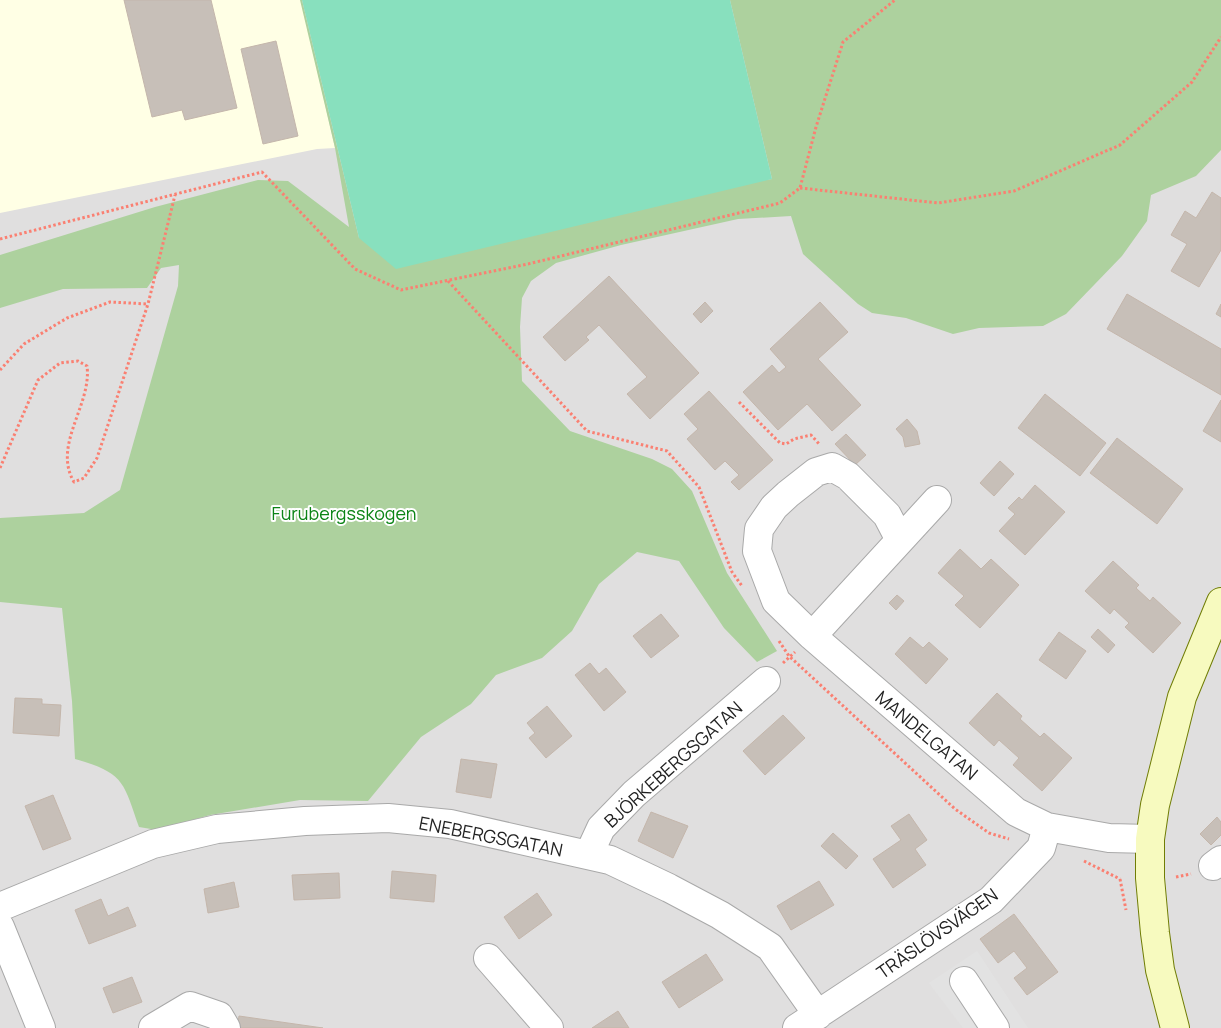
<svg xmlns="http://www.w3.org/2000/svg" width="1221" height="1028" font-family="Manrope,sans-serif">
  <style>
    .residential { fill: #e0dfdf }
    .education { fill: #ffffe5 }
    .forest { fill: #add19e }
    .pitch { fill: #88e0be }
    .parking { fill: #e2e2e2 }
    .building { fill: #c7bfb8; stroke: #c4b6ab }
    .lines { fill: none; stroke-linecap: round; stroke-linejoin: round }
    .street-casing { stroke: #a9a9a9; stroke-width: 30 }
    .secondary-casing { stroke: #707d05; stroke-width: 30 }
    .path { stroke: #fa8072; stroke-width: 3; stroke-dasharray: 2.5 2.5; stroke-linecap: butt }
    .street { stroke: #fff; stroke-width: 28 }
    .secondary { stroke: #f7fabf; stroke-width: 28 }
    .labels { text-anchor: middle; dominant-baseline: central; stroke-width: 4; stroke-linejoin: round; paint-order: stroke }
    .park-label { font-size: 18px; fill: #0c8416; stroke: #fff }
    .street-label { font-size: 18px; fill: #222; stroke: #fff }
  </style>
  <rect width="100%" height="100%" fill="#f2efe9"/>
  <path class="residential" d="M 0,0 L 1221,0 L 1221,1028 L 0,1028 Z"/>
  <path class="education" d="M 0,0 L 301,0 L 335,148 L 317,149 L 0,213 Z"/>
  <path class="forest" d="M 300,0 L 302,0 L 359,238 L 772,179 L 730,0 L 1221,0 L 1221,150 L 1196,176 L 1151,195 L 1147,221 L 1122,256 L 1066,314 L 1043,326 L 979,328 L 953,334 L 906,318 L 872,313 L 858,304 L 803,254 L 791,216 L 738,219 L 621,245 L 556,263 L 531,281 L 522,298 L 520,327 L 522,381 L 570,431 L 652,459 L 672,469 L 692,491 L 727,573 L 777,651 L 757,662 L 724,628 L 679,561 L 637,552 L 599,584 L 572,631 L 542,658 L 496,675 L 471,704 L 421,737 L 368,801 L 300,800 L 210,815 L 157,830 L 139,827 C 123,781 124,773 75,759 L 72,701 L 62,608 L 0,602 L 0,518 L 84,513 L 120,490 L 178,286 L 179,265 L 161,268 L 147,288 L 63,289 L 0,308 L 0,255 L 155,207 L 258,180 L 288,181 L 349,227 L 335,148 Z"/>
  <path class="pitch" d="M 302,0 L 730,0 L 772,179 L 396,269 L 359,238 Z"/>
  <path class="parking" d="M 977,951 L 1028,1028 L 963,1028 L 929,983 Z"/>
  <path class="building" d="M 124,0 L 211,0 L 237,108 L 185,120 L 182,110 L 152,117 Z
    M 276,41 L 298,136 L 263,144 L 241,49 Z
    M 1212,192 L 1221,198 L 1221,250 L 1199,287 L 1171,271 L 1187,244 L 1171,235 L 1185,211 L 1196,218 Z
    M 609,276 L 699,373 L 650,419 L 627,394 L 647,377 L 599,325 L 586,337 L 589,340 L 565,361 L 543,337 Z
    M 1127,294 L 1221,349 L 1221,395 L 1107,329 Z
    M 705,302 L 713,311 L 701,323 L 693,314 Z
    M 820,302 L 848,332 L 818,359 L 861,405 L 832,431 L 807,404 L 778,430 L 743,392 L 772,365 L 779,373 L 786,367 L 770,349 Z
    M 1221,304 L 1221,317 L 1216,314 Z
    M 709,391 L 773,460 L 739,490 L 731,482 L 739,475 L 725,461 L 715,470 L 687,439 L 698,429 L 684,414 Z
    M 1045,394 L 1106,443 L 1080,476 L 1018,428 Z
    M 1221,400 L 1221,442 L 1203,431 Z
    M 907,419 L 917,431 L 920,444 L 905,447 L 903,437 L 896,429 Z
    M 846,434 L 866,455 L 855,465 L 835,444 Z
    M 1117,438 L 1183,489 L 1157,524 L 1090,473 Z
    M 1000,461 L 1014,474 L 994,496 L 980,483 Z
    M 1035,485 L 1065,512 L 1025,555 L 999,531 L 1015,514 L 1008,508 L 1019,497 L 1022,500 Z
    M 960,549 L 981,569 L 991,559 L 1019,585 L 980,628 L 955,605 L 964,596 L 938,573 Z
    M 1113,561 L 1139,585 L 1136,588 L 1150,601 L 1153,597 L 1181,623 L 1153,653 L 1125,627 L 1129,623 L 1114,609 L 1110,614 L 1085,591 Z
    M 897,595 L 904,601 L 896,610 L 889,603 Z
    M 661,614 L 679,636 L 651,658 L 633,636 Z
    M 1098,629 L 1115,645 L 1108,653 L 1091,637 Z
    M 1059,632 L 1086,651 L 1066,679 L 1039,660 Z
    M 910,637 L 923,648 L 929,642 L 948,659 L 926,684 L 895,654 Z
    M 590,663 L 599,674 L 606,668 L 626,692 L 604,711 L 575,675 Z
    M 997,693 L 1022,716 L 1020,719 L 1040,737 L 1044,733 L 1072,758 L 1042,791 L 1013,765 L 1019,758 L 999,740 L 994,746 L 969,723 Z
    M 15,698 L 42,699 L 42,704 L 61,705 L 59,736 L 13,733 Z
    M 547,706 L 572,736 L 546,758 L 529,738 L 535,733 L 527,723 Z
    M 783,715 L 805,738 L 765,775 L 743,751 Z
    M 461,759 L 497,764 L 491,798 L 456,792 Z
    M 53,795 L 71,839 L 43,850 L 25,806 Z
    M 651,812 L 688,826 L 673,858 L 638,841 Z
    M 909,814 L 927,840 L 915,849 L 926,865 L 893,888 L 873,859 L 901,840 L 891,826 Z
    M 1217,817 L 1221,822 L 1221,835 L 1211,845 L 1200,834 Z
    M 833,833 L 858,856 L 846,869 L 821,846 Z
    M 392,871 L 436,875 L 434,902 L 390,898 Z
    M 339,873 L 340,898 L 294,900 L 292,875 Z
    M 819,881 L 834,905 L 791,930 L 777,906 Z
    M 234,882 L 239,907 L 208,913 L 204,889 Z
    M 537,893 L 552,915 L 519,939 L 504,917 Z
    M 101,899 L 108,916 L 128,907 L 136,926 L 89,944 L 75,910 Z
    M 1014,914 L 1058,972 L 1027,995 L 1014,978 L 1027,968 L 1014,951 L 998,963 L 980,939 Z
    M 706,954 L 723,980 L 679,1008 L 662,982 Z
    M 132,977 L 142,1002 L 113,1013 L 103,988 Z
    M 618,1011 L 629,1028 L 592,1028 Z
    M 239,1016 L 323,1028 L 237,1028 Z"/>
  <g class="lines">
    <defs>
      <path id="street" d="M 937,500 L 812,636 L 1016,812 L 1047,827
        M 812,636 L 776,601 L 757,551 L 759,529 L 774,507 L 788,494 L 816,472 L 832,467 L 848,476 L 887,515 L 900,540
        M 589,854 L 601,828 L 634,794 L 766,681
        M 1213,866 L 1221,860
        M 0,907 L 153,844 L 217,829 L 305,821 L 388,818 L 450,824 L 610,860 L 669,888 L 720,915 L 770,947 L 818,1015
        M 0,927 L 41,1028
        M 488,958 L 549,1028
        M 964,981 L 995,1028
        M 153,1028 L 190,1006 L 219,1016 L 226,1028
        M 797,1028 L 991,900 L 1041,848 L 1047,827 L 1109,838 L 1150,839"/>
      <path id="secondary" d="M 1175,1028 L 1160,970 L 1155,933 L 1150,878 L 1150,839 L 1155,805 L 1182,697 L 1221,602"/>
    </defs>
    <use href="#street" class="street-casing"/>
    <use href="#secondary" class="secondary-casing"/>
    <path class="path" d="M 800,188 L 938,203 L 1014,191 L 1120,145 L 1192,82 L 1221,37
      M 0,239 L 262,172 L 355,269 L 401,290 L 528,264 L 780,203 L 800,188 L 816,127 L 843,42 L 895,0
      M 448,281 L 587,431 L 667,451 L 699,487 L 732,572 L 742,586
      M 0,370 L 24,344 L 67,318 L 110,302 L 148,304
      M 739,402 L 780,443 L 786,444 L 794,439 L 811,435 L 820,445
      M 0,468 L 38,380 L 60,363 L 78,361 L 87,366 C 92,405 52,445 74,482 L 84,478 L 97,458 L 148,304 L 175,195
      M 779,641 L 789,656 L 955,809 L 989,833 L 1009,839
      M 783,663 L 795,652
      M 1084,861 L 1120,879
      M 1176,877 L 1191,874
      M 1120,879 L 1126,910"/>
    <use href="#street" class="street"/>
    <use href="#secondary" class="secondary"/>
  </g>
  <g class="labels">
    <g class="park-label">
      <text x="344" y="513">Furubergsskogen</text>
    </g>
    <g class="street-label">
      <text transform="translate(927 735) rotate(40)">MANDELGATAN</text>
      <text transform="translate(673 764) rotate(-42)">BJÖRKEBERGSGATAN</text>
      <text transform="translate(491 836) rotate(11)">ENEBERGSGATAN</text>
      <text transform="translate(937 933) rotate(-35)">TRÄSLÖVSVÄGEN</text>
    </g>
  </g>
</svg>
